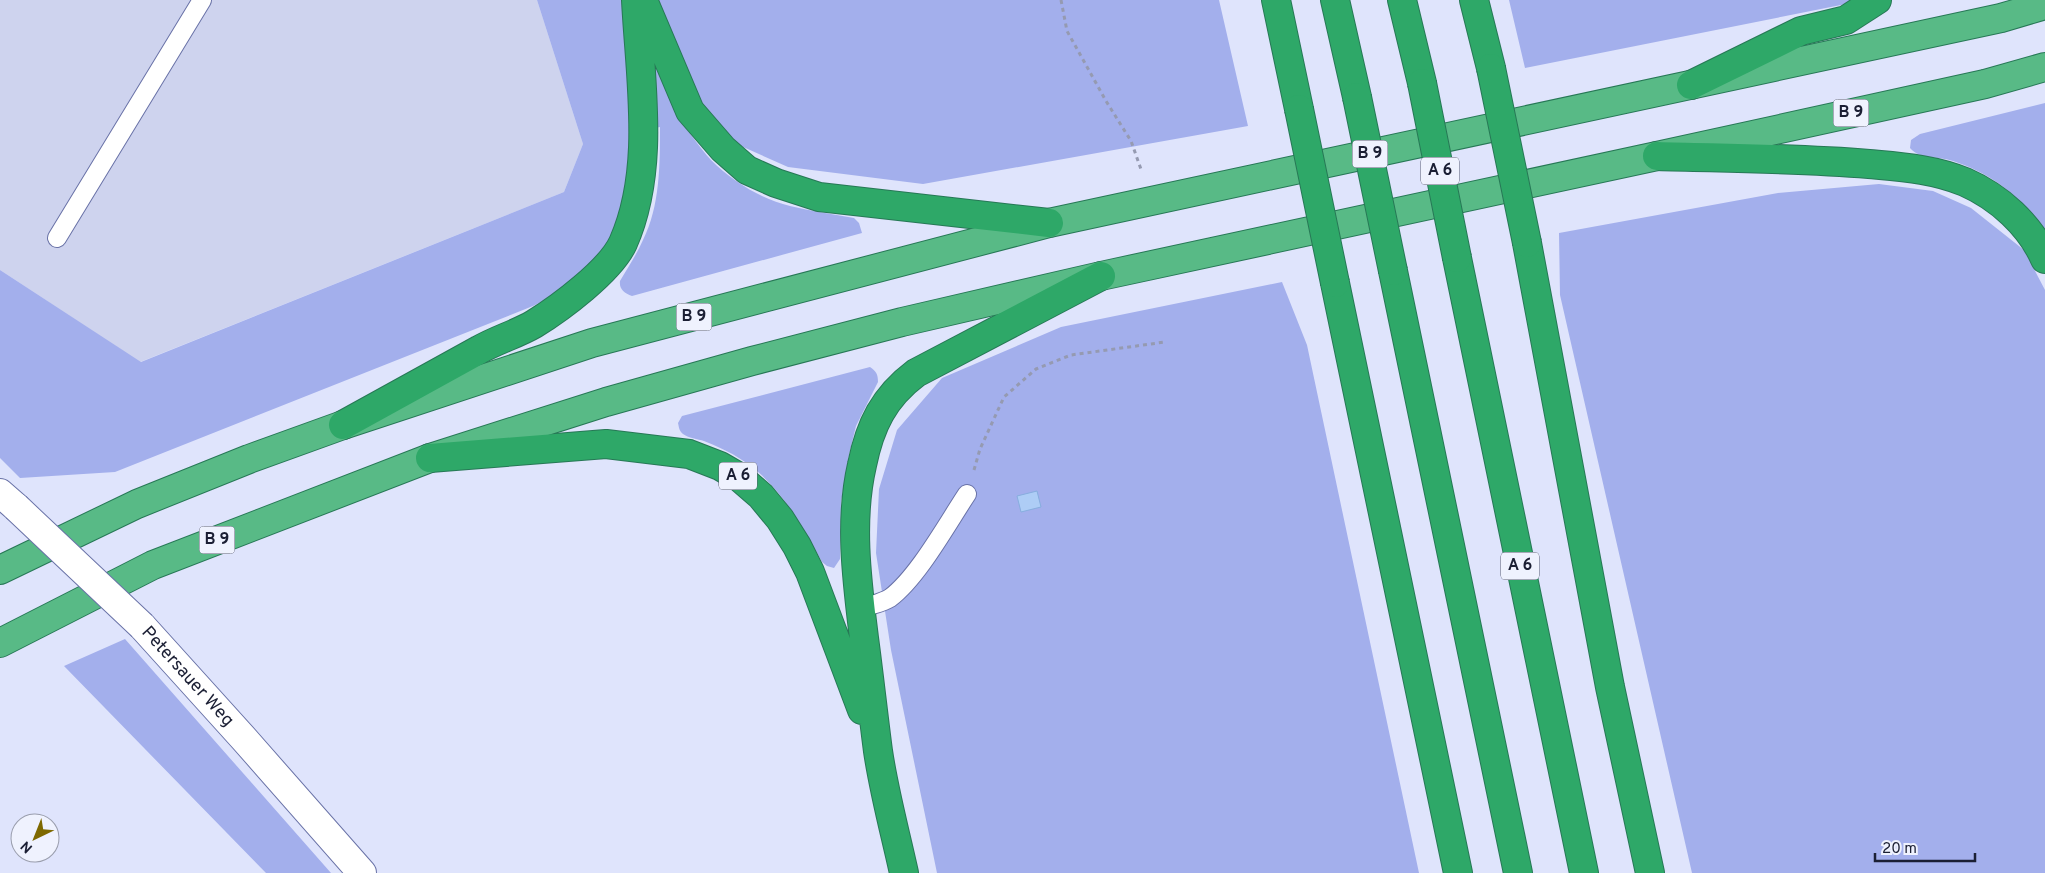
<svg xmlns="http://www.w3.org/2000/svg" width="2045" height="873" font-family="Overpass,sans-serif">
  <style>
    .built { fill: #ced3ee }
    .green { fill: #a3afec }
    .building { fill: #aecdf6; stroke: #87adde }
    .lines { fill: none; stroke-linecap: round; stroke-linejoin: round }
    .service-casing { stroke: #6972a7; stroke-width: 20 }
    .tertiary-casing { stroke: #6972a7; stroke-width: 30 }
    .trunk-casing { stroke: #277856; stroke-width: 30 }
    .motorway-casing { stroke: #277856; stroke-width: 30 }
    .path { stroke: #959ab1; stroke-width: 3; stroke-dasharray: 4 4; stroke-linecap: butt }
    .service { stroke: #fff; stroke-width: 18 }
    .tertiary { stroke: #fff; stroke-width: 28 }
    .trunk { stroke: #58ba86; stroke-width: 28 }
    .motorway { stroke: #2ea868; stroke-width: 28 }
    .tertiary-bridge-casing { stroke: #6972a7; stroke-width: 30; stroke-linecap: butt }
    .motorway-bridge-casing { stroke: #277856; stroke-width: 30; stroke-linecap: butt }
    .tertiary-bridge { stroke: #fff; stroke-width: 28 }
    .motorway-bridge { stroke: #2ea868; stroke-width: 28 }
    .labels { text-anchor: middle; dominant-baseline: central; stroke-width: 4; stroke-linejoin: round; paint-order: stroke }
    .shield { fill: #eff2fe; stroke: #5b5e71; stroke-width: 1 }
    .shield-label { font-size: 16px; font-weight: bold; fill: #1b1f34 }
    .street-label { font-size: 18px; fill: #1b1f34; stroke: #eff2fe }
  </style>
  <rect width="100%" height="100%" fill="#dfe4fc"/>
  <path class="built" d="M 0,0 L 537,0 L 583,144 L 564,192 L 140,362 L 0,270 Z"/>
  <path class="green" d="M 537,0 L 1219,0 L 1248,126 L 923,184 L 788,167 L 678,118 C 689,131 699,147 711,160 C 732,181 761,199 790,206 C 811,211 833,214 854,218 L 859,223 L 862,233 L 632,296 C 624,293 619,289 620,281 C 628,267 637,254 643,240 C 660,206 660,165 660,127 L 632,133 C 627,190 622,248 570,285 C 559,293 546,299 533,306 L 115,472 L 20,478 L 0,458 L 0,270 L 141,362 L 564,192 L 583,144 Z
    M 1509,0 L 1851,0 L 1846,4 L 1525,68 Z
    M 2045,103 L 2045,231 C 2021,197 1993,174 1953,161 C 1939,156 1920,160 1910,148 L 1911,140 L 1920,134 Z
    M 1879,184 L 1933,191 L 1971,208 L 2024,250 L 2045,290 L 2045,873 L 1692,873 L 1560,295 L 1559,233 L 1778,193 Z
    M 1282,282 L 1307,345 L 1419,873 L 937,873 L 891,650 L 876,553 L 879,489 L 897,430 L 942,378 L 1061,327 Z
    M 870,367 C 876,371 878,374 878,382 L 856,426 L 849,455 L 841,502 L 840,559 L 834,568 L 827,566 L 822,562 C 802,526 778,482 742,460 C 730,452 717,446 704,441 C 698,439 688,438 683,434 C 679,431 679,427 678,423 L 682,416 Z
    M 125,639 L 331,873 L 266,873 L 64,666 Z"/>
  <path class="building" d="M 1037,491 L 1041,507 L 1021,512 L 1017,496 Z"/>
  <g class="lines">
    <defs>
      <path id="service" d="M 57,238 L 202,0
        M 861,609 C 870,605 882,603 890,598 C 918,577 947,524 967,494"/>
      <g id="tertiary">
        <path d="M 0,493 L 16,507"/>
        <path id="s1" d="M 142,626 L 245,740 L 362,873"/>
      </g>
      <path id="trunk" d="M 0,570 L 137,504 L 249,459 L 343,425 L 592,343 L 1049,223 L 2001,18 L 2045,5
        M 0,643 L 153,565 L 430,458 L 606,402 L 752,361 L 902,322 L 1101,276 L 1657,156 L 1985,84 L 2045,67"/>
      <path id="motorway" d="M 643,0 L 690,111 L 723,149 L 747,170 L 776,183 L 819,197 L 1049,223
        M 1276,0 L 1299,109
        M 1335,0 L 1357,97
        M 1402,0 L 1422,83
        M 1474,0 L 1491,68
        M 1691,85 L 1801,31 L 1846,20 L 1877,0
        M 1657,156 C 1727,158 1798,158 1869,164 C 1901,167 1934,169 1965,182 C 1999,197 2030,225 2045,259
        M 1527,243 L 1610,687 L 1650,873
        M 1457,258 L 1584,873
        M 1393,271 L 1518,873
        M 1335,283 L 1458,873
        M 343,425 C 388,400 434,375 479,350 C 496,340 517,334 534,324 C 560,308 610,271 623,243 C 656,169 640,79 636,0
        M 430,458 L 606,444 L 689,454 L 720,466 L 739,477 L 761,496 L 780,519 L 797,546 L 810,572 L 862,710
        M 904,873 C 895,832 884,792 878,751 C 873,713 869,675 864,638 C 857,581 849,521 862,465 C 870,425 884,397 916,373 L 1101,276"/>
    </defs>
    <use href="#service" class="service-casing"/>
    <use href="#tertiary" class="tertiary-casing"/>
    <use href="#trunk" class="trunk-casing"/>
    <use href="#motorway" class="motorway-casing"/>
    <path class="path" d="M 1061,0 L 1067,31 L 1106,101 L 1131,141 L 1142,172
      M 974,470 L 980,449 L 1004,397 L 1036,369 L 1071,355 L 1165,342"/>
    <use href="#service" class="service"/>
    <use href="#tertiary" class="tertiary"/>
    <use href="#trunk" class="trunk"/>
    <use href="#motorway" class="motorway"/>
    <defs>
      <path id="tertiary-bridge" d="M 16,507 L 142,626"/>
      <path id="motorway-bridge" d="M 1491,68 L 1527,243
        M 1422,83 L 1457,258
        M 1357,97 L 1393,271
        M 1299,109 L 1335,283"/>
    </defs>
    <use href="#tertiary-bridge" class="tertiary-bridge-casing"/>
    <use href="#motorway-bridge" class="motorway-bridge-casing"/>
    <use href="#tertiary-bridge" class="tertiary-bridge"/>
    <use href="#motorway-bridge" class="motorway-bridge"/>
  </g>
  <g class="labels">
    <g class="shield">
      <rect x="1833.5" y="99.5" width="35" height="27" rx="4"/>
      <rect x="1352.5" y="140.5" width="35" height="27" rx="4"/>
      <rect x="1421" y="157.5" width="38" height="27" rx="4"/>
      <rect x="676.5" y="303.5" width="35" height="27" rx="4"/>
      <rect x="719" y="462.5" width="38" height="27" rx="4"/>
      <rect x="199.5" y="526.5" width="35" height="27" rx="4"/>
      <rect x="1501" y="552.5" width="38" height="27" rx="4"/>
    </g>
    <g class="shield-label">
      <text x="1851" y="113">B 9</text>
      <text x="1370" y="154">B 9</text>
      <text x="1440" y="171">A 6</text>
      <text x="694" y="317">B 9</text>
      <text x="738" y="476">A 6</text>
      <text x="217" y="540">B 9</text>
      <text x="1520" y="566">A 6</text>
    </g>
    <g class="street-label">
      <text stroke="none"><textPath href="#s1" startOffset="68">Petersauer Weg</textPath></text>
    </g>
  </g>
  <g transform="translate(35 838) rotate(223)"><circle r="24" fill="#eff2fe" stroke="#9a9ead"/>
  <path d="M0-4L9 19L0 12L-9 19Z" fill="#7e6900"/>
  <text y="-8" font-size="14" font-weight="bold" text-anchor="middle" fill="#1b1f34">N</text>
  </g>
  <path d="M1875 853v8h100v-8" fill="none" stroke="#1b1f34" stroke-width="2.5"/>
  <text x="1882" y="853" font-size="15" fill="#1b1f34" stroke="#eff2fe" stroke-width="4" paint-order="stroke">20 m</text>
</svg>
